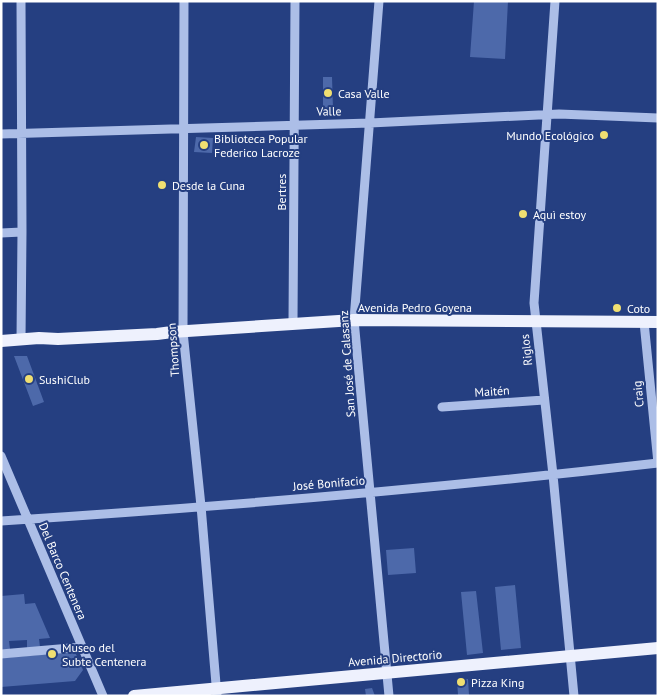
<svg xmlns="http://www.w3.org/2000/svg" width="659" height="697" font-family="'PT Sans',sans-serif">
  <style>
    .building { fill: #4d69aa }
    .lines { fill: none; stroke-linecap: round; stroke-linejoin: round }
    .minor { stroke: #acbee7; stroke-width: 9 }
    .major { stroke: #eef1fd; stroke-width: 12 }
    .poi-dot { fill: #f0df71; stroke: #253f81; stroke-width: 2 }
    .labels { text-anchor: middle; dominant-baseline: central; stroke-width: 4; stroke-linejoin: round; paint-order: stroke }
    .poi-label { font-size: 12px; fill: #fff; stroke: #253f81; text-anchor: start }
    .street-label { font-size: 12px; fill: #fff; stroke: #253f81 }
  </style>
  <rect width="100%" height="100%" fill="#253f81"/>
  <path class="building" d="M 474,1 L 508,1 L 505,59 L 470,57 Z
    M 323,77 L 332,77 L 333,109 L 323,110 Z
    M 196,137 L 213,138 L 212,153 L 194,152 Z
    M 14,356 L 27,356 L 44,402 L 33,406 Z
    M 414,548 L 416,573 L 388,575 L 386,550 Z
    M 515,585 L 521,648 L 501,650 L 495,587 Z
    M 476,591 L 483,653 L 467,655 L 461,592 Z
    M 24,594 L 25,604 L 35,603 L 50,638 L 39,639 L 40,647 L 27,648 L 27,640 L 9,641 L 10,649 L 1,650 L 1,596 Z
    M 75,652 L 83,670 L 75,681 L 1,687 L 1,658 Z
    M 468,679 L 469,695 L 458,695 L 457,680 Z
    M 372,688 L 375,696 L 366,696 L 365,689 Z"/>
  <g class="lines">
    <path class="minor" d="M 184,1 L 183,332 L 201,506 L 217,696
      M 379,1 L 354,320 L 389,696
      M 555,1 L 534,303 L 553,475 L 574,696
      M 1,134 L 370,123 L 559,114 L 658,118
      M 1,233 L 22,232
      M 644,322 L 658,463
      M 293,323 L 295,1
      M 21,339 L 22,232 L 21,1
      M 442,407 L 544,400
      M 1,456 L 103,696
      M 1,521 C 220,507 440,488 658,463
      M 1,654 L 82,647"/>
    <path class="major" d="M 1,341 L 39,338 L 58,339 L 157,334 L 172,332 L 354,320 L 658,322
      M 134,696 L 658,648"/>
  </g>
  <g class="poi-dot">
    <circle cx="328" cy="93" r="5"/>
    <circle cx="604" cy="135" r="5"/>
    <circle cx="204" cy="145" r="5"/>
    <circle cx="162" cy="185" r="5"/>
    <circle cx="523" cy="214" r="5"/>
    <circle cx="617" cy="308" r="5"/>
    <circle cx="29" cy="379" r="5"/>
    <circle cx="52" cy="654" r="5"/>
    <circle cx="461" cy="682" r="5"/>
  </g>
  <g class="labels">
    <g class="poi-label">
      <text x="338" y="93">Casa Valle</text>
      <text x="594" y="135" text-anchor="end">Mundo Ecológico</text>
      <text x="214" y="138">Biblioteca Popular<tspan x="214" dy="14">Federico Lacroze</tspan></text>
      <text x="172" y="185">Desde la Cuna</text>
      <text x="533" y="214">Aquì estoy</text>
      <text x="627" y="308">Coto</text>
      <text x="39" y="379">SushiClub</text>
      <text x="62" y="647">Museo del<tspan x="62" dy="14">Subte Centenera</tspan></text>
      <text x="471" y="682">Pizza King</text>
    </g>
    <g class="street-label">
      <text transform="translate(329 111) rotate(-1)">Valle</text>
      <text transform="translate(281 192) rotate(-90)">Bertres</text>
      <text x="415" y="307">Avenida Pedro Goyena</text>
      <text transform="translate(173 350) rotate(-94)">Thompson</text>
      <text transform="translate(526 350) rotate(-96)">Riglos</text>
      <text transform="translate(347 364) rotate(-94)">San José de Calasanz</text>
      <text transform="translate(492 391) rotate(-4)">Maitén</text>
      <text transform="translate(638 394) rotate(-96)">Craig</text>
      <text transform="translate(329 483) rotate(-5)">José Bonifacio</text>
      <text transform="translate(63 571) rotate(67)">Del Barco Centenera</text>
      <text transform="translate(395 658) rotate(-5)">Avenida Directorio</text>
    </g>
  </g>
  <rect width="659" height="697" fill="none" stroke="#ffffff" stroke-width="5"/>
</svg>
